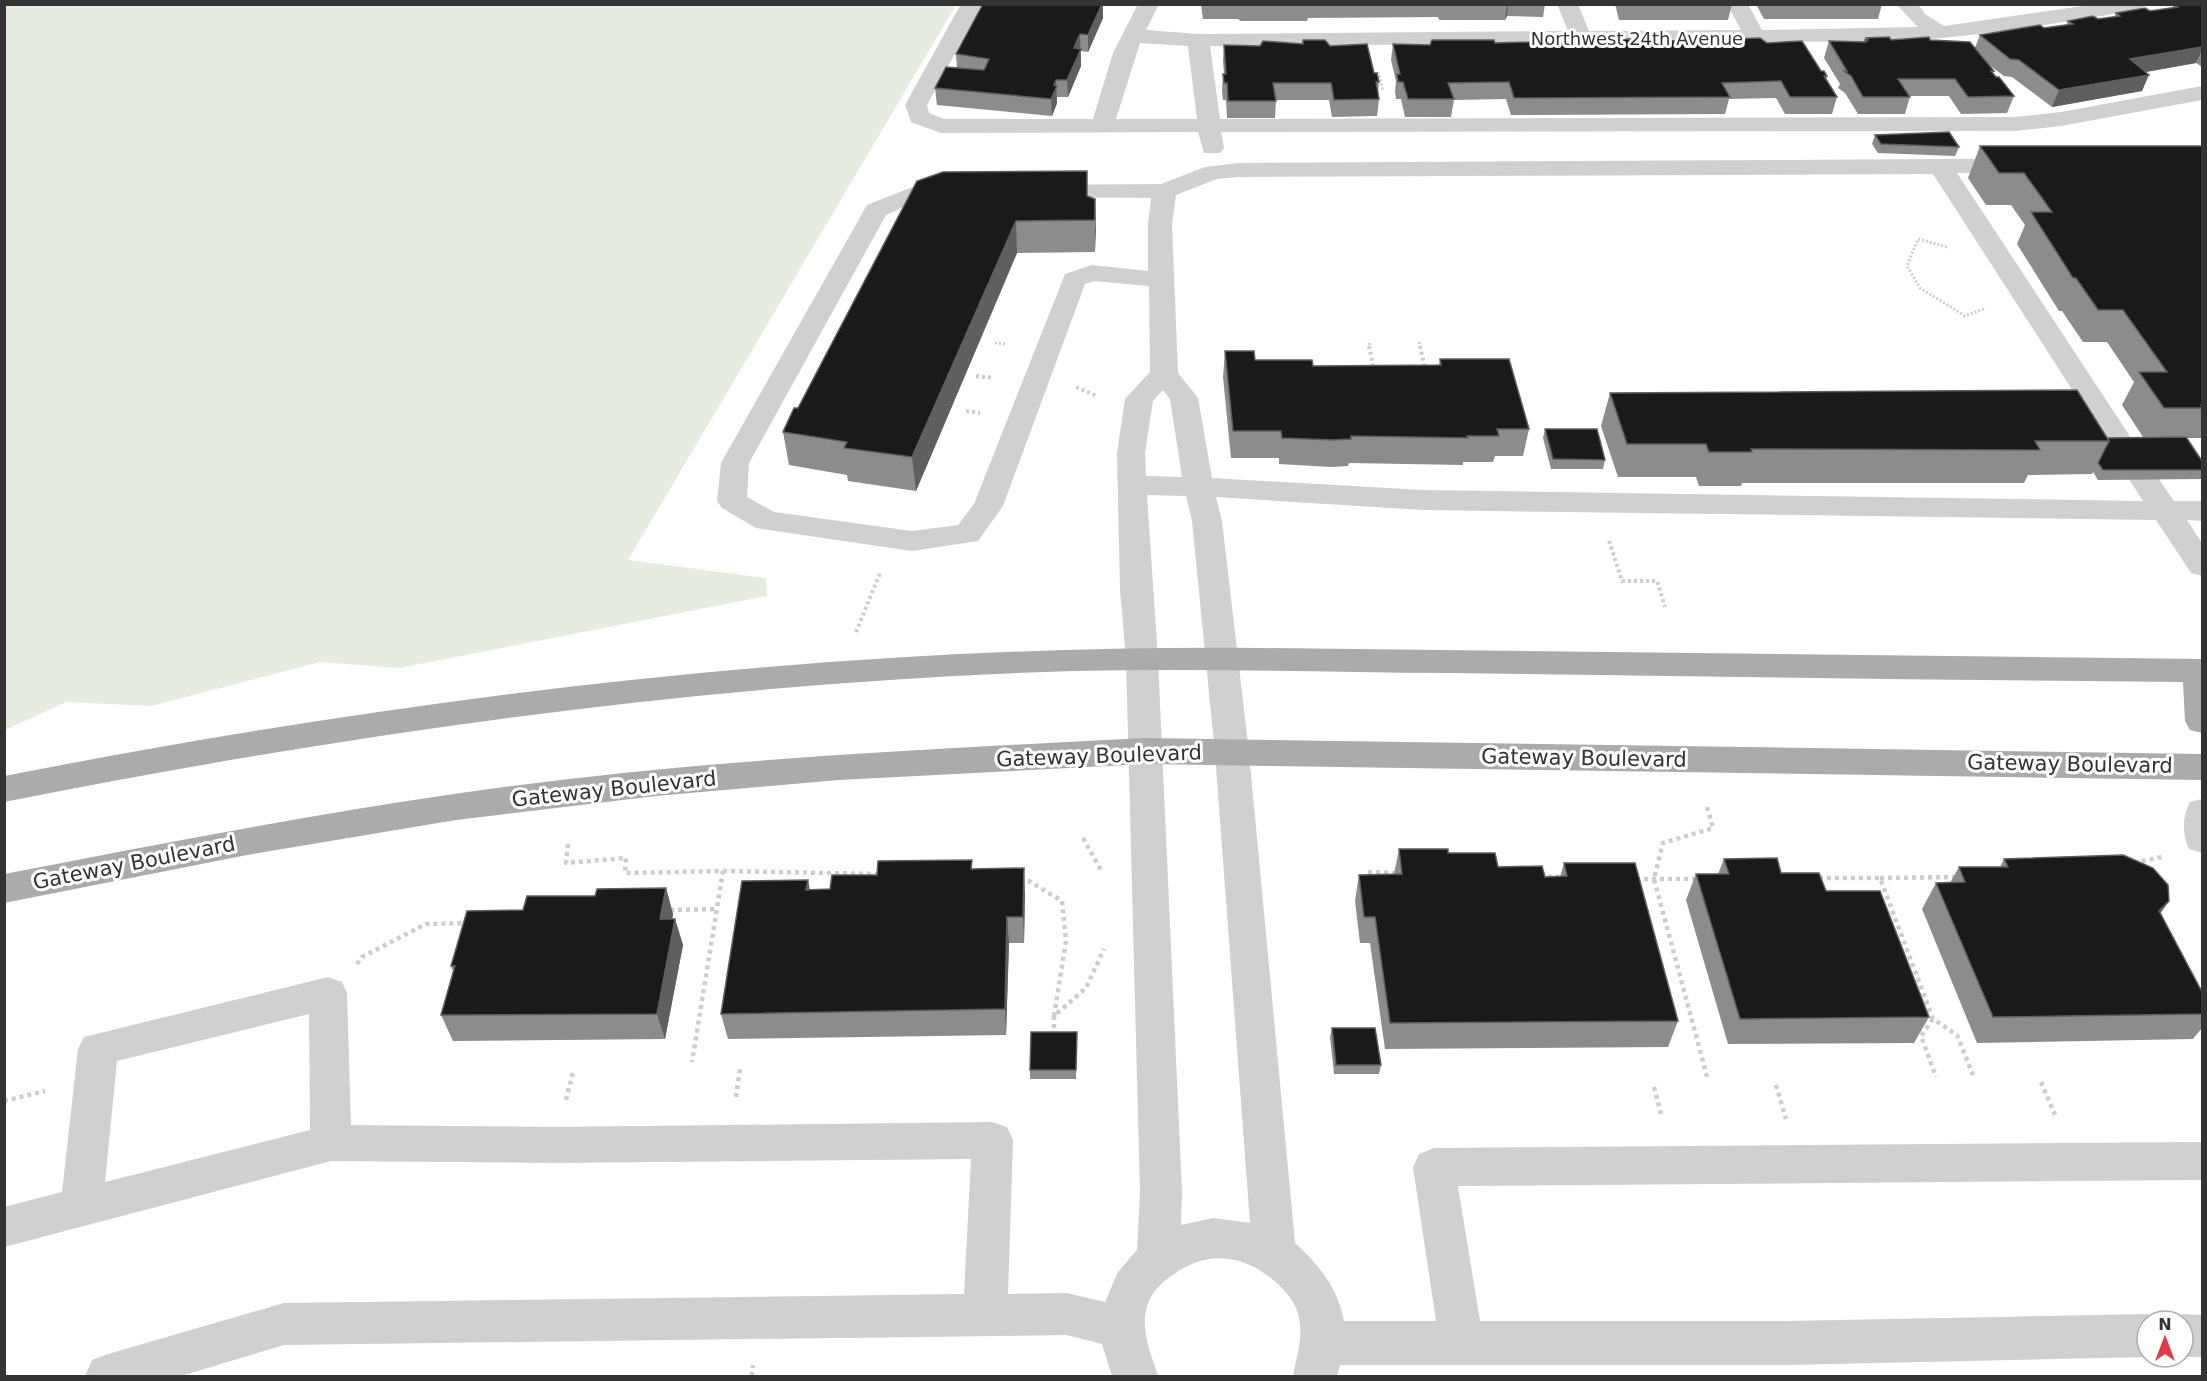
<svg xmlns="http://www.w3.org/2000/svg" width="2207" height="1381" font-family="'DejaVu Sans',sans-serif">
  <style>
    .green { fill: #e6ecdf }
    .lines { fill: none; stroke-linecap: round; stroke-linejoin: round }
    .path-far2 { stroke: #cdcdcd; stroke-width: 3; stroke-dasharray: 2 2; stroke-linecap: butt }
    .path-far1 { stroke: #cdcdcd; stroke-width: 4; stroke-dasharray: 3 3; stroke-linecap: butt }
    .path { stroke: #cdcdcd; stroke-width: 4.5; stroke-dasharray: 4 4; stroke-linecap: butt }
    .minor { fill: #d0d0d0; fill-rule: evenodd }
    .major { fill: #ababab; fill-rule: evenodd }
    .wall { fill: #8c8c8c }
    .shaded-wall { fill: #5f5f5f }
    .building { fill: #1a1a1a; stroke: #5f5f5f; stroke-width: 1.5 }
    .labels { text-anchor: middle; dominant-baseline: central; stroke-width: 6; stroke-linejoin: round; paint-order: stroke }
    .far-street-label { font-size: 18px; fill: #333; stroke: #fff }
    .street-label { font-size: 21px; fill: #333; stroke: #fff }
  </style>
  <rect width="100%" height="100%" fill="#fff"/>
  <path class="green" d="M 4,5 L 956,5 L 628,560 L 766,578 L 767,596 L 399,668 L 320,662 L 151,706 L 66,702 L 5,730 Z"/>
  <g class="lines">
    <path class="path-far2" d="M 1378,72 L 1383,91
      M 1947,247 L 1918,239 L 1907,266 L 1920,288 L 1965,316 L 1986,308
      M 1419,342 L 1420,347
      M 995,343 L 1007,344
      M 1369,343 L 1370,347"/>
    <path class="path-far1" d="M 1369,346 L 1374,370
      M 1420,346 L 1425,369
      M 976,376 L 994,378
      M 1076,387 L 1097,396
      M 966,411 L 980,413
      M 1609,541 L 1622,581 L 1657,581 L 1665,607
      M 856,632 L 880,573"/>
    <path class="path" d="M 1707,807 L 1713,828 L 1663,843 L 1654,879 L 1708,1080
      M 1083,838 L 1102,872
      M 568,844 L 566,863 L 626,858 L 625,873 L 723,871 L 692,1062
      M 2134,863 L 2162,857
      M 723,871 L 881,874
      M 1368,872 L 1397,873
      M 1540,876 L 1559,877
      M 1819,878 L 1880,878 L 1933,1019 L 1957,1035 L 1973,1075
      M 1880,878 L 1957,877
      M 1020,879 L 1029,881 L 1062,901 L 1066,941 L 1054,1016 L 1086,988 L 1104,949
      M 1636,879 L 1697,879
      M 670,910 L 717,909
      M 357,964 L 362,957 L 426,924 L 467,923
      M 1054,1016 L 1054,1034
      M 1933,1019 L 1921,1036 L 1936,1077
      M 2041,1082 L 2055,1115
      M 1776,1085 L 1786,1119
      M 1654,1087 L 1662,1118
      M 736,1097 L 740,1068
      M 566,1100 L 573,1072
      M 4,1101 L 45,1091
      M 752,1376 L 753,1365"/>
    <path class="minor" d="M 961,4 L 982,4 L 927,105 L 929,113 L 944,119 L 1093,119 L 1113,53 L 1138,4 L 1159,4 L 1146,30 L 1198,34 L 1568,31 L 1557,4 L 1578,4 L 1589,31 L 1741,30 L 1727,4 L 1748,4 L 1762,30 L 1918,27 L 1896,4 L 1918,4 L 1925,14 L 1944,26 L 2097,4 L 2148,4 L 2138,10 C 2058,23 1978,37 1897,41 L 1210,46 L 1220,119 L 2015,117 L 2061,112 L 2202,86 L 2202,100 L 2061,126 L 2015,131 L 1221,132 L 1224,148 L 1220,153 L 1204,153 L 1198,132 L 941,133 L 911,122 L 905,105 ZM 1140,43 L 1188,46 L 1197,119 L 1116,119 Z
      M 1940,159 L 2017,159 L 2025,161 L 2029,166 L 2025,171 L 2017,173 L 1957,173 L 2137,447 L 2133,453 L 2123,456 L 2113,453 L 1933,174 L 1239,177 L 1217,179 L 1176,195 L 1172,224 L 1178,373 L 1198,398 L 1212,478 L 1423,490 L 2143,501 L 2129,479 L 2134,472 L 2144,470 L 2154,472 L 2174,501 L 2202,501 L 2202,521 L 2187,520 L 2202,543 L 2202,576 L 2191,573 L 2156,520 L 1423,510 L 1216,497 L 1222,521 L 1249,753 L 1295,1243 C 1319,1265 1338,1288 1344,1321 L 1436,1321 L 1413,1167 L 1419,1154 L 1434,1148 L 2202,1142 L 2202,1180 L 1458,1186 L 1480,1321 L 1788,1321 L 2147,1314 L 2163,1321 L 2147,1321 L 2149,1357 L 1788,1365 L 1340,1365 L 1337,1376 L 1293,1376 C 1297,1354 1304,1337 1298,1314 C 1295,1302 1286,1292 1278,1284 C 1246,1255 1210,1249 1174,1274 C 1164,1281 1154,1289 1149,1301 C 1138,1327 1151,1353 1158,1376 L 1112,1376 L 1102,1344 L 1067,1335 L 284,1345 L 181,1376 L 85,1376 L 92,1360 L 108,1354 L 284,1303 L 964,1294 L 971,1159 L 554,1163 L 331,1161 L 4,1247 L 4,1207 L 62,1192 L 78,1049 L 84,1037 L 328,977 L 342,982 L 347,993 L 351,1125 L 554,1127 L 992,1122 L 1007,1127 L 1013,1140 L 1008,1294 L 1067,1293 L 1105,1302 L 1118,1272 L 1137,1250 L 1140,1192 L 1126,659 L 1120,590 L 1117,453 L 1125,399 L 1150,372 L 1149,286 L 1094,281 L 1085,284 L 1003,506 L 978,541 L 912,551 L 756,528 L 722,508 L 717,501 L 721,463 L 867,205 L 920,184 L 962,186 L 965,191 L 962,196 L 924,198 L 886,215 L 749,463 L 747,497 L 774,512 L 912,531 L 958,525 L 974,504 L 1065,274 L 1092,265 L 1148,271 L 1148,224 L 1151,198 L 1044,197 L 1035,195 L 1032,190 L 1035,185 L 1161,184 L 1205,167 L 1239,163 ZM 1163,390 L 1170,399 L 1182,477 L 1146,476 L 1145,453 L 1153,401 ZM 1147,495 L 1186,496 L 1192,521 L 1215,753 L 1250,1223 L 1213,1218 L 1181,1225 L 1182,1192 L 1158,659 ZM 309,1014 L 310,1130 L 105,1182 L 117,1061 Z
      M 2202,799 L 2202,853 L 2189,849 C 2182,834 2182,817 2190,802 Z
      M 2183,1314 L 2202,1315 L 2202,1357 L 2181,1357 L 2183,1321 L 2167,1321 Z"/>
    <path class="major" d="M 1260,648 L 2202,659 L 2202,733 L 2190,730 L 2185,721 L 2183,682 C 1938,680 1692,676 1447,673 C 1322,672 1197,668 1073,671 C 713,682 357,732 4,802 L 4,776 C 419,695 837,644 1260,648 Z
      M 1146,738 L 2202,754 L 2202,780 L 1146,764 L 839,780 L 656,796 L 456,820 L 247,855 L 4,903 L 4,874 C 154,845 303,816 454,794 C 684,760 915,750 1146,738 Z"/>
  </g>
  <path class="wall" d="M 983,4 L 1108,4 L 1103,5 L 1103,18 L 1088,52 L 1081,51 L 1081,66 L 1068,97 L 1057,97 L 1057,103 L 1052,116 L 937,105 L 935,88 L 957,68 L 956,54 Z
    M 1201,4 L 1545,4 L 1543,17 L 1507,16 L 1505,20 L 1439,20 L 1438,17 L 1308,18 L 1307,21 L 1241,21 L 1238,19 L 1203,19 Z
    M 1615,4 L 1732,4 L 1728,20 L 1619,20 Z
    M 1756,4 L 1882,4 L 1878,19 L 1764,19 Z
    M 2174,4 L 2202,4 L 2202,67 L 2196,63 L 2146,72 L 2142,91 L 2052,107 L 2012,77 L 2004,76 L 1988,64 L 1994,71 L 1993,73 L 2014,96 L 2007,113 L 1961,114 L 1949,96 L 1910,96 L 1905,114 L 1858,114 L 1845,93 L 1838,88 L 1840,84 L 1824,58 L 1829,41 L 1864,42 L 1866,38 L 1891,40 L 1930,40 L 1975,48 L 1980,35 L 2044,28 L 2066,25 L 2068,21 L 2098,19 L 2114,17 L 2116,13 L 2150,11 L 2172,8 Z
    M 1303,40 L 1330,46 L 1374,73 L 1379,82 L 1378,93 L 1379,99 L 1377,116 L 1332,117 L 1329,100 L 1276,100 L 1275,118 L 1227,118 L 1226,100 L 1223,100 L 1222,91 L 1223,74 L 1224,74 L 1223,61 L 1224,45 L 1260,46 L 1302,44 Z
    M 1635,42 L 1821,71 L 1827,76 L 1826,80 L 1837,97 L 1832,114 L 1785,114 L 1776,98 L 1729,99 L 1725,114 L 1511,115 L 1506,99 L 1454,100 L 1451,117 L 1405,117 L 1401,99 L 1396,99 L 1395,91 L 1396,81 L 1391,60 L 1393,44 L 1430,45 L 1495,43 Z
    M 1875,135 L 1959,147 L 1955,156 L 1878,153 L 1872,144 Z
    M 1980,146 L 2202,146 L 2202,438 L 2187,438 L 2202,461 L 2202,479 L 2098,480 L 2093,472 L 2092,474 L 2028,475 L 2024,483 L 1742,483 L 1741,486 L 1699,486 L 1696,477 L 1618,477 L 1601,426 L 1610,393 L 2108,438 L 2143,437 L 2122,405 L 2134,382 L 2107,342 L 2083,342 L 2062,311 L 2059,311 L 2017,244 L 2025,225 L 2011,205 L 1986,205 L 1968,178 Z
    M 917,181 L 1087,196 L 1095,199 L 1095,252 L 1017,253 L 916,491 L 848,481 L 847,475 L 789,465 L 783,432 L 798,408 Z
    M 1225,351 L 1255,360 L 1313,366 L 1439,365 L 1440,359 L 1529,429 L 1523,456 L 1495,456 L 1493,462 L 1463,462 L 1463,465 L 1349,463 L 1348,466 L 1331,467 L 1279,464 L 1279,458 L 1231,458 L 1223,377 Z
    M 1545,429 L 1605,460 L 1603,469 L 1551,469 L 1543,438 Z
    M 1399,849 L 1448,853 L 1498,867 L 1545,877 L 1560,877 L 1564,863 L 1678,1021 L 1668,1047 L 1385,1049 L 1370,943 L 1360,943 L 1355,901 L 1359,875 L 1394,874 Z
    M 1724,859 L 1781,873 L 1826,891 L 1929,1017 L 1914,1043 L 1728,1044 L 1686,900 L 1696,874 L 1718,874 Z
    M 2004,859 L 2161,913 L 2202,992 L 2202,1028 L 2193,1039 L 1977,1043 L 1922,909 L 1936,883 L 1950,883 L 1959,867 L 2000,867 Z
    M 972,869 L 1025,894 L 1024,943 L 1009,943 L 1006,1035 L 728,1039 L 721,1014 L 808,880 L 809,890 L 830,889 L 877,875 Z
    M 666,888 L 673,914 L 672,919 L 675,919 L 683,945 L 665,1039 L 453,1041 L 441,1015 L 453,971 L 451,966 L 523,910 L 595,896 Z
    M 1332,1028 L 1381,1065 L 1379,1074 L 1334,1074 L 1330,1037 Z
    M 1077,1041 L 1076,1079 L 1030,1079 L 1030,1070 Z"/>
  <path class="shaded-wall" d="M 1102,4 L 1103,4 L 1103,18 L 1088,52 L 1088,35 Z
    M 1507,4 L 1508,4 L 1507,16 L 1505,20 Z
    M 1080,34 L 1081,66 L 1068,97 L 1067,80 L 1074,48 Z
    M 2202,47 L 2202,50 L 2196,63 L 2123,76 L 2130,59 Z
    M 2149,75 L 2142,91 L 2052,107 L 2059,90 Z
    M 1056,80 L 1057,103 L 1052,116 L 1051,99 Z
    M 1095,199 L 1096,231 L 1095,252 Z
    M 1016,221 L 1017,253 L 916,491 L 912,457 Z
    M 1024,868 L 1025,894 L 1024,943 L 1023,917 Z
    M 808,880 L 813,906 L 806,890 Z
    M 666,888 L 673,914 L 668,945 L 660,919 Z
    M 2169,901 L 2151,927 L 2159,911 Z
    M 1007,917 L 1009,943 L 1006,1035 L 1005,1009 Z
    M 675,919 L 683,945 L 665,1039 L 657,1014 Z"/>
  <path class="building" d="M 983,4 L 1102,4 L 1088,35 L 1080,34 L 1074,48 L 1081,49 L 1067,80 L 1056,80 L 1054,85 L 1057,86 L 1051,99 L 935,88 L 946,67 L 984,70 L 989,59 L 956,54 Z
    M 1241,4 L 1309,4 L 1309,5 L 1242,5 Z
    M 2174,4 L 2202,4 L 2202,47 L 2130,59 L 2149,75 L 2059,90 L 2019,60 L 2010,59 L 1980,35 L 2040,25 L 2044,28 L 2073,24 L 2068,21 L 2093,16 L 2098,19 L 2120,16 L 2116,13 L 2145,8 L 2150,11 L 2178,7 Z
    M 1889,37 L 1891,40 L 1929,37 L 1930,40 L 1970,42 L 1994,71 L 1991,71 L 1996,77 L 1999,77 L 2014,96 L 1968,97 L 1955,79 L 1898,79 L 1910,97 L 1863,97 L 1851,76 L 1844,71 L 1847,71 L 1829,41 L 1866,42 L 1865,40 L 1868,40 L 1866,38 Z
    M 1760,38 L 1767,43 L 1802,41 L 1821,71 L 1824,71 L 1827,76 L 1824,76 L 1837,97 L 1790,97 L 1781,81 L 1722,83 L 1730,97 L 1514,98 L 1509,82 L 1448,83 L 1454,99 L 1408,99 L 1403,82 L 1398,82 L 1397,74 L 1400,74 L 1393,44 L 1430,45 L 1432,40 L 1494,40 L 1495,43 L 1633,39 L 1635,42 Z
    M 1303,40 L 1325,40 L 1330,46 L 1367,44 L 1374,73 L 1377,73 L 1379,82 L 1376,82 L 1379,99 L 1334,100 L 1331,83 L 1273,83 L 1276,101 L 1228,101 L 1227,83 L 1224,83 L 1223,74 L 1226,74 L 1224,45 L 1260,46 L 1263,41 L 1303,44 Z
    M 1949,132 L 1959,147 L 1881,144 L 1875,135 Z
    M 1980,146 L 2202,146 L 2202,405 L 2201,405 L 2202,408 L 2164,408 L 2139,372 L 2167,372 L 2123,310 L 2098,310 L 2076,278 L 2073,278 L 2031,212 L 2052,212 L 2024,173 L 1999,173 Z
    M 1087,171 L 1087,196 L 1095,199 L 1095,220 L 1016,221 L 912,457 L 844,448 L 847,442 L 783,432 L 794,408 L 798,408 L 917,181 L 943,172 Z
    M 1225,351 L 1254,351 L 1255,360 L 1312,360 L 1313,366 L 1441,365 L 1440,359 L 1509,359 L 1529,429 L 1497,429 L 1499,436 L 1467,436 L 1468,438 L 1351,436 L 1351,439 L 1334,440 L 1282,438 L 1281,431 L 1233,431 Z
    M 2077,390 L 2109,441 L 2035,441 L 2040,450 L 1751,449 L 1752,452 L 1709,452 L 1706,444 L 1627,444 L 1610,393 Z
    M 1545,429 L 1597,429 L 1605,460 L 1553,459 Z
    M 2186,437 L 2202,461 L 2202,470 L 2103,470 L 2098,463 L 2109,441 L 2108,438 Z
    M 1399,849 L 1448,849 L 1448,853 L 1495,853 L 1498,867 L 1542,866 L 1545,877 L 1567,876 L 1564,863 L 1635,863 L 1678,1021 L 1390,1023 L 1375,917 L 1364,917 L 1359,875 L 1402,874 Z
    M 2123,855 L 2153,868 L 2168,885 L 2169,901 L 2159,911 L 2202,992 L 2202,1014 L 1993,1017 L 1936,883 L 1965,882 L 1959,867 L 2008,867 L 2004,859 Z
    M 1777,858 L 1781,873 L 1819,873 L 1826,891 L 1880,891 L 1929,1017 L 1740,1019 L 1696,874 L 1729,874 L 1724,859 Z
    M 972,860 L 971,869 L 1024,868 L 1023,917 L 1007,917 L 1005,1009 L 721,1014 L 742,881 L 808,880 L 806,890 L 830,889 L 832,875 L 877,875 L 878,861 Z
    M 666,888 L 660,919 L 675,919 L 657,1014 L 441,1015 L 455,966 L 451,966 L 467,911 L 523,910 L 527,896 L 595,896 L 597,889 Z
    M 1332,1028 L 1375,1028 L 1381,1065 L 1336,1065 Z
    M 1031,1032 L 1077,1032 L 1076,1070 L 1030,1070 Z"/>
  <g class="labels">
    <g class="far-street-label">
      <text x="1637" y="38">Northwest 24th Avenue</text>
    </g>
    <g class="street-label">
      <text transform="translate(1099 756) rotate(-2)">Gateway Boulevard</text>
      <text transform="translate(1584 758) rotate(1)">Gateway Boulevard</text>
      <text transform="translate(2070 764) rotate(1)">Gateway Boulevard</text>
      <text transform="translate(614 789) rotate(-6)">Gateway Boulevard</text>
      <text transform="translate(134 863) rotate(-11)">Gateway Boulevard</text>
    </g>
  </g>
  <rect width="2207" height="1381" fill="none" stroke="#333333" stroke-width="12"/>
  <g transform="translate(2165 1339)"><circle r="28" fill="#ffffff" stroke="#adadad" stroke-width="1.5"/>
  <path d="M0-4.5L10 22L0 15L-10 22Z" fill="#e63946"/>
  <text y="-9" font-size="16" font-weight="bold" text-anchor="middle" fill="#333333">N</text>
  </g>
</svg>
